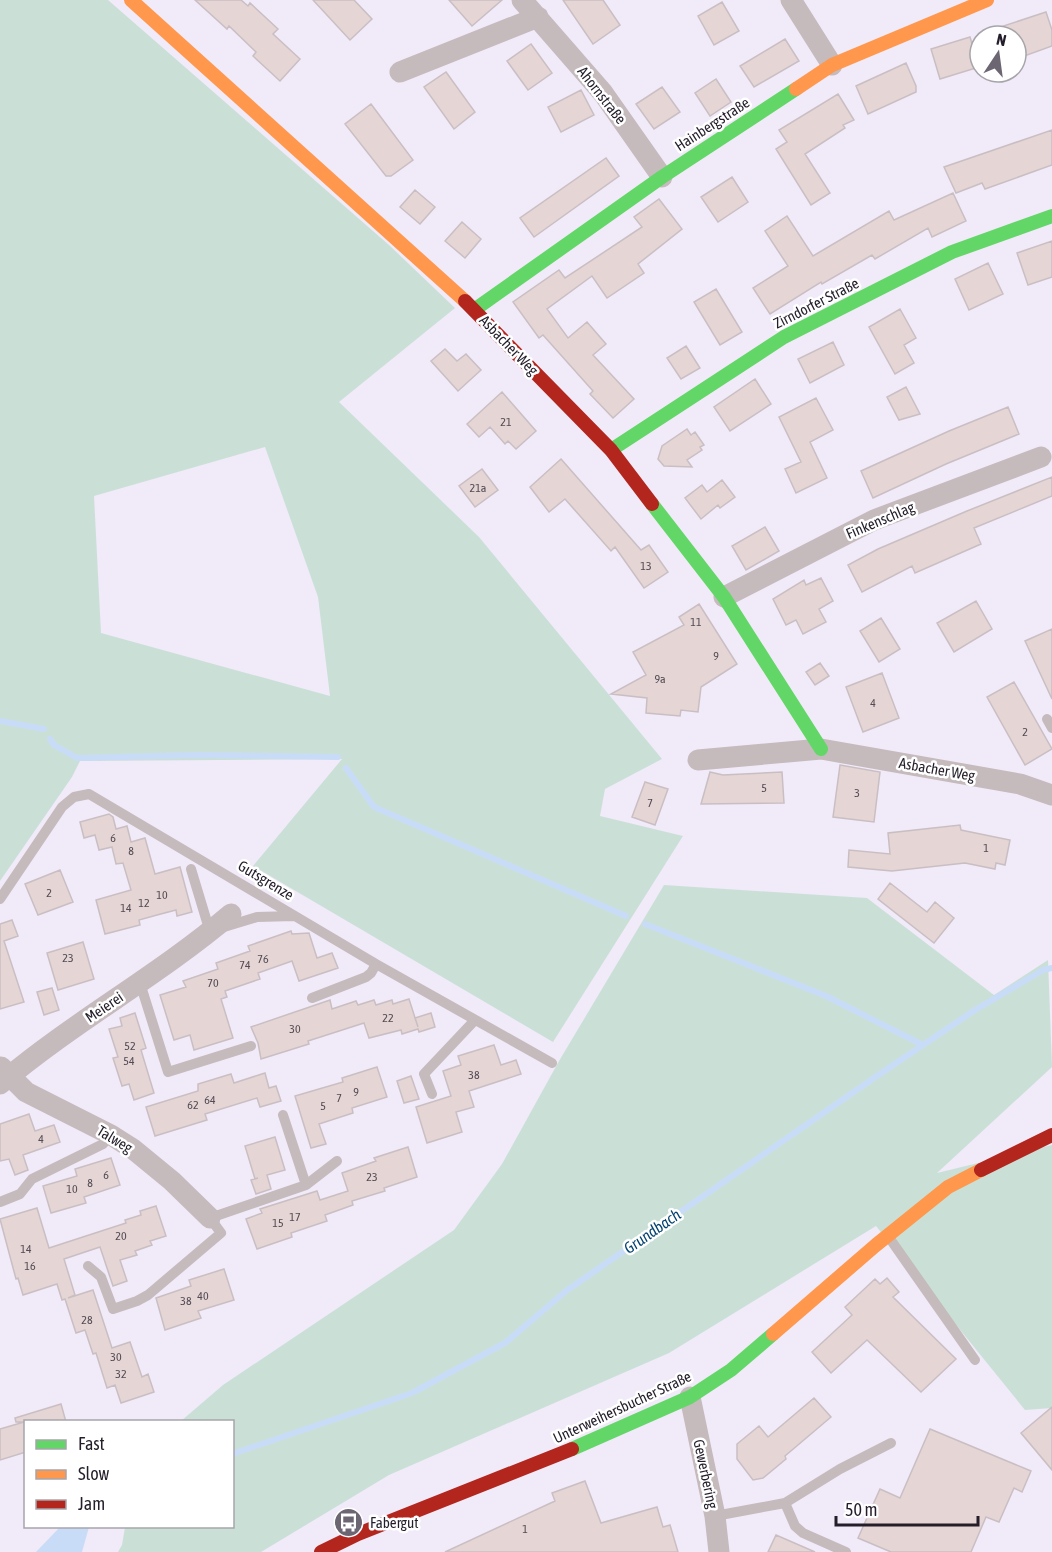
<svg xmlns="http://www.w3.org/2000/svg" width="1052" height="1552" font-family="'Asap Condensed',sans-serif">
  <style>
    .green { fill: #cae0d7; fill-rule: evenodd }
    .water { fill: #c8dcf7 }
    .lines { fill: none; stroke-linecap: round; stroke-linejoin: round }
    .stream { stroke: #c8dcf7; stroke-width: 6 }
    .building { fill: #e5d5d5; stroke: #c9bfc3; stroke-width: 1.5 }
    .lane { stroke: #c5babc; stroke-width: 10 }
    .street { stroke: #c5babc; stroke-width: 21 }
    .fast { stroke: #63d668; stroke-width: 14 }
    .slow { stroke: #ff974d; stroke-width: 14 }
    .jam { stroke: #b3261e; stroke-width: 14 }
    .labels { text-anchor: middle; dominant-baseline: central; stroke-width: 5; stroke-linejoin: round; paint-order: stroke }
    .number-label { font-size: 12px; fill: #544c55 }
    .street-label { font-size: 15px; fill: #241e2a; stroke: #fff }
    .poi-label { font-size: 15px; fill: #241e2a; stroke: #fff; text-anchor: start }
    .water-label { font-size: 16px; font-style: italic; fill: #044270; stroke: #fff }
  </style>
  <rect width="100%" height="100%" fill="#f1eaf9"/>
  <path class="green" d="M 0,0 L 108,0 L 389,245 L 455,308 L 339,402 L 479,537 L 662,759 L 605,789 L 600,816 L 683,836 L 553,1042 L 253,866 L 342,759 L 80,761 L 72,777 L 0,881 ZM 265,447 L 318,597 L 330,696 L 101,633 L 94,496 Z
    M 664,885 L 867,898 L 994,995 L 1048,960 L 1052,1067 L 937,1173 L 1052,1145 L 1052,1408 L 1025,1410 L 876,1226 L 669,1353 L 389,1475 L 261,1552 L 118,1552 L 122,1545 L 125,1527 L 232,1526 L 232,1422 L 181,1421 L 223,1385 L 454,1230 L 502,1164 L 559,1061 Z"/>
  <path class="water" d="M 61,1526 L 89,1527 L 82,1552 L 36,1552 Z"/>
  <g class="lines">
    <path class="stream" d="M 0,721 L 44,729
      M 50,739 L 54,745 L 77,758 L 198,755 L 338,757
      M 346,768 L 374,807 L 626,916
      M 645,924 L 826,996 L 923,1045
      M 232,1454 L 412,1393 L 505,1343 L 566,1291 L 874,1078 L 975,1010 L 1043,970 L 1052,968"/>
  </g>
  <path class="building" d="M 195,0 L 241,0 L 248,6 L 250,3 L 278,29 L 273,34 L 300,59 L 280,81 L 253,56 L 256,52 L 229,26 L 227,29 Z
    M 313,0 L 354,0 L 372,19 L 350,40 Z
    M 449,0 L 502,0 L 472,26 Z
    M 563,0 L 603,0 L 620,25 L 593,44 Z
    M 722,2 L 739,31 L 714,45 L 698,16 Z
    M 1046,12 L 1052,30 L 1052,46 L 1016,59 L 1016,36 L 982,36 L 982,33 Z
    M 970,37 L 979,67 L 940,79 L 931,49 Z
    M 785,39 L 799,61 L 754,87 L 740,66 Z
    M 531,44 L 552,73 L 528,90 L 507,61 Z
    M 906,63 L 916,86 L 916,92 L 868,114 L 856,86 Z
    M 446,72 L 475,112 L 454,129 L 424,87 Z
    M 716,79 L 731,102 L 710,116 L 695,93 Z
    M 662,87 L 680,112 L 654,129 L 636,104 Z
    M 581,90 L 594,115 L 561,132 L 548,107 Z
    M 838,94 L 854,120 L 843,125 L 845,128 L 805,154 L 830,193 L 811,205 L 776,149 L 787,142 L 779,130 Z
    M 371,104 L 413,160 L 391,176 L 386,176 L 345,124 Z
    M 1052,130 L 1052,165 L 985,189 L 982,183 L 956,193 L 944,167 Z
    M 606,158 L 619,176 L 534,237 L 520,218 Z
    M 732,177 L 748,202 L 718,222 L 701,197 Z
    M 415,190 L 435,207 L 420,224 L 400,207 Z
    M 953,193 L 966,221 L 932,237 L 928,228 L 875,259 L 872,255 L 822,284 L 821,282 L 770,314 L 753,288 L 788,266 L 765,231 L 787,216 L 813,256 L 889,211 L 894,220 Z
    M 659,199 L 682,229 L 638,264 L 644,273 L 607,298 L 592,276 L 547,309 L 568,338 L 587,322 L 606,344 L 593,355 L 634,399 L 613,418 L 590,394 L 593,391 L 543,335 L 539,338 L 513,302 L 559,270 L 565,278 L 642,227 L 634,217 Z
    M 462,222 L 481,239 L 465,258 L 445,241 Z
    M 1052,241 L 1052,277 L 1028,285 L 1017,253 Z
    M 988,263 L 1003,294 L 969,310 L 955,279 Z
    M 716,289 L 742,332 L 720,345 L 694,302 Z
    M 900,309 L 916,338 L 904,345 L 914,363 L 895,374 L 869,327 Z
    M 833,342 L 844,365 L 810,383 L 798,359 Z
    M 686,346 L 700,368 L 681,379 L 667,358 Z
    M 445,349 L 457,361 L 466,354 L 481,370 L 458,391 L 431,361 Z
    M 755,379 L 771,404 L 730,431 L 714,407 Z
    M 906,387 L 920,414 L 899,420 L 887,397 Z
    M 502,392 L 536,431 L 516,449 L 508,441 L 505,444 L 490,427 L 479,437 L 467,424 Z
    M 816,398 L 833,430 L 810,442 L 827,478 L 796,493 L 785,469 L 801,462 L 779,417 Z
    M 1008,407 L 1019,434 L 946,464 L 873,498 L 861,471 L 949,431 Z
    M 687,429 L 691,435 L 695,432 L 704,445 L 700,447 L 702,450 L 687,460 L 692,467 L 664,466 L 658,459 L 662,446 Z
    M 561,459 L 641,550 L 649,545 L 668,572 L 644,588 L 615,547 L 611,551 L 565,499 L 549,512 L 530,487 Z
    M 482,469 L 498,490 L 475,507 L 459,486 Z
    M 1052,477 L 1052,496 L 974,528 L 981,544 L 915,573 L 912,566 L 862,592 L 848,565 L 878,549 L 967,511 Z
    M 722,480 L 735,497 L 720,508 L 718,505 L 701,519 L 685,498 L 702,485 L 707,492 Z
    M 765,527 L 779,551 L 746,570 L 732,546 Z
    M 821,578 L 833,601 L 819,609 L 826,622 L 803,634 L 796,620 L 786,625 L 773,599 L 804,580 L 806,585 Z
    M 976,601 L 992,629 L 954,652 L 937,623 Z
    M 699,604 L 737,664 L 701,687 L 698,712 L 681,710 L 680,716 L 646,713 L 647,698 L 611,694 L 646,675 L 633,652 L 684,625 L 679,617 Z
    M 881,618 L 900,649 L 879,662 L 860,631 Z
    M 1052,629 L 1052,699 L 1025,641 Z
    M 820,663 L 829,676 L 815,685 L 806,672 Z
    M 882,673 L 899,718 L 863,732 L 846,687 Z
    M 1014,682 L 1052,749 L 1025,765 L 987,697 Z
    M 840,765 L 880,772 L 874,822 L 833,817 Z
    M 710,772 L 723,775 L 782,772 L 784,803 L 701,804 Z
    M 645,782 L 668,789 L 655,825 L 632,817 Z
    M 109,814 L 113,817 L 116,829 L 127,826 L 131,842 L 145,838 L 155,874 L 180,867 L 192,912 L 177,916 L 176,910 L 157,915 L 139,920 L 140,925 L 105,934 L 96,900 L 131,890 L 123,863 L 116,864 L 112,847 L 99,850 L 95,835 L 84,838 L 80,822 Z
    M 960,825 L 961,830 L 1010,840 L 1005,865 L 996,863 L 995,869 L 965,863 L 892,871 L 848,867 L 849,850 L 890,854 L 888,833 Z
    M 60,870 L 73,902 L 38,915 L 25,884 Z
    M 890,883 L 927,912 L 935,902 L 954,918 L 934,943 L 878,899 Z
    M 12,920 L 18,936 L 4,941 L 24,1002 L 0,1009 L 0,924 Z
    M 291,931 L 292,934 L 309,933 L 317,958 L 332,953 L 338,968 L 299,981 L 292,961 L 258,973 L 260,979 L 225,991 L 227,997 L 221,999 L 233,1038 L 194,1050 L 190,1035 L 174,1040 L 160,995 L 186,987 L 183,981 L 218,969 L 216,963 L 250,951 L 248,946 Z
    M 83,942 L 94,979 L 58,990 L 47,953 Z
    M 52,988 L 59,1010 L 44,1015 L 37,992 Z
    M 409,999 L 418,1027 L 415,1018 L 431,1013 L 435,1027 L 419,1032 L 418,1029 L 402,1034 L 401,1030 L 369,1038 L 364,1023 L 308,1041 L 309,1044 L 261,1059 L 258,1043 L 251,1027 L 330,1000 L 332,1009 L 356,1001 L 358,1005 L 374,1000 L 376,1005 L 392,1000 L 393,1004 Z
    M 135,1013 L 146,1048 L 141,1050 L 154,1093 L 134,1100 L 129,1084 L 122,1086 L 113,1058 L 118,1057 L 109,1029 L 122,1026 L 120,1018 Z
    M 494,1045 L 501,1065 L 516,1060 L 521,1074 L 469,1091 L 474,1107 L 456,1112 L 462,1132 L 427,1143 L 416,1107 L 451,1096 L 443,1071 L 461,1065 L 458,1056 Z
    M 377,1067 L 387,1097 L 352,1108 L 353,1113 L 319,1124 L 326,1144 L 311,1148 L 295,1096 L 343,1082 L 342,1078 Z
    M 265,1073 L 269,1088 L 276,1086 L 281,1101 L 260,1107 L 257,1098 L 205,1114 L 207,1120 L 155,1136 L 146,1107 L 198,1091 L 198,1084 L 231,1074 L 234,1083 Z
    M 411,1076 L 419,1099 L 404,1103 L 397,1081 Z
    M 29,1114 L 35,1131 L 54,1125 L 60,1142 L 23,1155 L 28,1170 L 15,1175 L 9,1159 L 0,1161 L 0,1124 Z
    M 275,1137 L 285,1170 L 267,1175 L 271,1189 L 256,1194 L 251,1180 L 258,1178 L 255,1179 L 245,1146 Z
    M 408,1147 L 417,1177 L 384,1188 L 385,1191 L 352,1201 L 353,1205 L 325,1215 L 327,1221 L 291,1233 L 292,1237 L 257,1249 L 246,1219 L 262,1213 L 260,1209 L 317,1191 L 320,1200 L 348,1191 L 342,1173 L 376,1161 L 374,1158 Z
    M 111,1158 L 120,1185 L 84,1197 L 86,1203 L 51,1213 L 43,1186 L 77,1176 L 75,1169 Z
    M 156,1206 L 166,1236 L 150,1241 L 152,1245 L 135,1251 L 137,1255 L 120,1260 L 127,1281 L 113,1286 L 100,1247 L 64,1259 L 75,1295 L 68,1298 L 93,1290 L 112,1348 L 130,1342 L 142,1377 L 148,1374 L 154,1392 L 121,1403 L 115,1385 L 107,1388 L 96,1353 L 93,1354 L 85,1330 L 76,1333 L 65,1299 L 62,1300 L 57,1284 L 23,1295 L 18,1278 L 16,1279 L 0,1219 L 37,1208 L 49,1248 L 126,1223 L 125,1220 L 141,1215 L 140,1211 Z
    M 224,1269 L 234,1300 L 198,1311 L 201,1318 L 165,1330 L 156,1298 L 191,1286 L 189,1280 Z
    M 887,1278 L 899,1292 L 893,1297 L 956,1359 L 921,1392 L 867,1340 L 831,1373 L 812,1352 L 852,1315 L 845,1307 L 875,1279 L 880,1284 Z
    M 814,1398 L 831,1417 L 785,1456 L 786,1459 L 763,1478 L 753,1480 L 737,1459 L 737,1444 L 759,1426 L 768,1437 Z
    M 61,1404 L 66,1422 L 26,1422 L 26,1452 L 0,1460 L 0,1429 L 24,1422 L 16,1422 L 15,1418 Z
    M 1052,1407 L 1052,1470 L 1021,1433 Z
    M 930,1429 L 1031,1471 L 1022,1492 L 1014,1488 L 999,1522 L 986,1517 L 971,1552 L 891,1552 L 858,1538 L 880,1489 L 900,1498 Z
    M 585,1481 L 601,1523 L 657,1507 L 663,1527 L 670,1525 L 678,1552 L 445,1552 L 555,1501 L 552,1493 Z
    M 776,1535 L 815,1552 L 768,1552 Z"/>
  <g class="lines">
    <path class="lane" d="M 1047,719 L 1052,728
      M 191,869 L 210,932
      M 0,899 L 62,807 L 74,797 L 89,794 L 376,964 L 552,1063
      M 224,927 L 257,917 L 294,916
      M 140,983 L 168,1072 L 251,1046
      M 312,998 L 366,977 L 371,973 L 376,964
      M 432,1094 L 424,1074 L 475,1020
      M 306,1185 L 337,1161
      M 0,1202 L 20,1194 L 32,1179 L 103,1144 L 111,1135
      M 888,1236 L 975,1360
      M 88,1266 L 101,1277 L 113,1309 L 137,1301 L 148,1295 L 221,1233 L 210,1218 L 306,1185 L 283,1115
      M 785,1503 L 795,1526 L 803,1533 L 846,1552
      M 715,1516 L 785,1503 L 840,1469 L 891,1443"/>
    <path class="street" d="M 522,0 L 603,93 L 662,177
      M 791,0 L 832,65
      M 400,72 L 538,17
      M 724,597 L 874,520 L 1041,457
      M 698,760 L 821,749 L 1020,784 L 1052,795
      M 1,1067 L 26,1092 L 111,1135 L 133,1149 L 172,1181 L 210,1218
      M 0,1084 C 73,1022 158,976 231,914
      M 690,1397 L 715,1516 L 719,1552"/>
    <path class="fast" d="M 474,310 L 662,177 L 796,89
      M 611,450 L 784,337 L 952,252 L 1052,216
      M 652,504 L 724,597 L 821,749
      M 572,1449 L 690,1397 L 731,1370 L 773,1334"/>
    <path class="slow" d="M 131,0 L 465,301
      M 796,89 L 832,65 L 987,0
      M 773,1334 L 876,1245 L 948,1187 L 981,1170"/>
    <path class="jam" d="M 465,301 L 611,450 L 652,504
      M 981,1170 L 1052,1135
      M 321,1552 L 358,1534 L 572,1449"/>
  </g>
  <defs>
    <symbol id="bus-disc" viewBox="-11 -11 22 22"><circle r="9.5" fill="#6c6572" stroke="#fff"/><path d="M-5-6H5V4H4V6H2V4H-2V6H-4V4H-5ZM-3.5-4V0h7V-4ZM-3.5 1.2v1.5H-2V1.2ZM2 1.2v1.5H3.5V1.2Z" fill="#fff"/></symbol>
  </defs>
  <g fill-rule="evenodd">
    <use href="#bus-disc" x="332" y="1506" width="33" height="33"/>
  </g>
  <g class="labels">
    <g class="number-label">
      <text x="506" y="422">21</text>
      <text x="478" y="488">21a</text>
      <text x="646" y="566">13</text>
      <text x="696" y="622">11</text>
      <text x="716" y="656">9</text>
      <text x="660" y="679">9a</text>
      <text x="873" y="703">4</text>
      <text x="1025" y="732">2</text>
      <text x="764" y="788">5</text>
      <text x="857" y="793">3</text>
      <text x="650" y="803">7</text>
      <text x="113" y="838">6</text>
      <text x="986" y="848">1</text>
      <text x="131" y="851">8</text>
      <text x="49" y="893">2</text>
      <text x="162" y="895">10</text>
      <text x="144" y="903">12</text>
      <text x="126" y="908">14</text>
      <text x="68" y="958">23</text>
      <text x="263" y="959">76</text>
      <text x="245" y="965">74</text>
      <text x="213" y="983">70</text>
      <text x="388" y="1018">22</text>
      <text x="295" y="1029">30</text>
      <text x="130" y="1046">52</text>
      <text x="129" y="1061">54</text>
      <text x="474" y="1075">38</text>
      <text x="356" y="1092">9</text>
      <text x="339" y="1098">7</text>
      <text x="210" y="1100">64</text>
      <text x="193" y="1105">62</text>
      <text x="323" y="1106">5</text>
      <text x="41" y="1139">4</text>
      <text x="106" y="1175">6</text>
      <text x="372" y="1177">23</text>
      <text x="90" y="1183">8</text>
      <text x="72" y="1189">10</text>
      <text x="295" y="1217">17</text>
      <text x="278" y="1223">15</text>
      <text x="121" y="1236">20</text>
      <text x="26" y="1249">14</text>
      <text x="30" y="1266">16</text>
      <text x="203" y="1296">40</text>
      <text x="186" y="1301">38</text>
      <text x="87" y="1320">28</text>
      <text x="116" y="1357">30</text>
      <text x="121" y="1374">32</text>
      <text x="525" y="1529">1</text>
    </g>
    <g class="street-label">
      <text transform="translate(602 95) rotate(52)">Ahornstraße</text>
      <text transform="translate(712 124) rotate(-33)">Hainbergstraße</text>
      <text transform="translate(816 303) rotate(-27)">Zirndorfer Straße</text>
      <text transform="translate(509 345) rotate(46)">Asbacher Weg</text>
      <text transform="translate(880 520) rotate(-23)">Finkenschlag</text>
      <text transform="translate(937 769) rotate(10)">Asbacher Weg</text>
      <text transform="translate(266 880) rotate(31)">Gutsgrenze</text>
      <text transform="translate(104 1007) rotate(-34)">Meierei</text>
      <text transform="translate(115 1139) rotate(31)">Talweg</text>
      <text transform="translate(622 1407) rotate(-25)">Unterweihersbucher Straße</text>
      <text transform="translate(706 1474) rotate(78)">Gewerbering</text>
    </g>
    <g class="poi-label">
      <text x="370" y="1522">Fabergut</text>
    </g>
    <g class="water-label">
      <text transform="translate(652 1231) rotate(-35)">Grundbach</text>
    </g>
  </g>
  <rect x="24" y="1420" width="210" height="108" fill="#ffffff" stroke="#a7a5aa" stroke-width="1.5"/>
  <rect x="36" y="1440" width="30" height="9" fill="#63d668" stroke="#a7a5aa" stroke-width="1.5"/>
  <text x="78" y="1450" font-size="18" fill="#241e2a">Fast</text>
  <rect x="36" y="1470" width="30" height="9" fill="#ff974d" stroke="#a7a5aa" stroke-width="1.5"/>
  <text x="78" y="1480" font-size="18" fill="#241e2a">Slow</text>
  <rect x="36" y="1500" width="30" height="9" fill="#b3261e" stroke="#a7a5aa" stroke-width="1.5"/>
  <text x="78" y="1510" font-size="18" fill="#241e2a">Jam</text>
  <g transform="translate(998 54) rotate(13)"><circle r="28" fill="#ffffff" stroke="#a7a5aa" stroke-width="1.5"/>
  <path d="M0-4.5L10 22L0 15L-10 22Z" fill="#6c6572"/>
  <text y="-9" font-size="16" font-weight="bold" text-anchor="middle" fill="#241e2a">N</text>
  </g>
  <path d="M836 1516v9h142v-9" fill="none" stroke="#241e2a" stroke-width="3"/>
  <text x="845" y="1516" font-size="18" fill="#241e2a" stroke="#ffffff" stroke-width="4.5" paint-order="stroke">50 m</text>
</svg>
